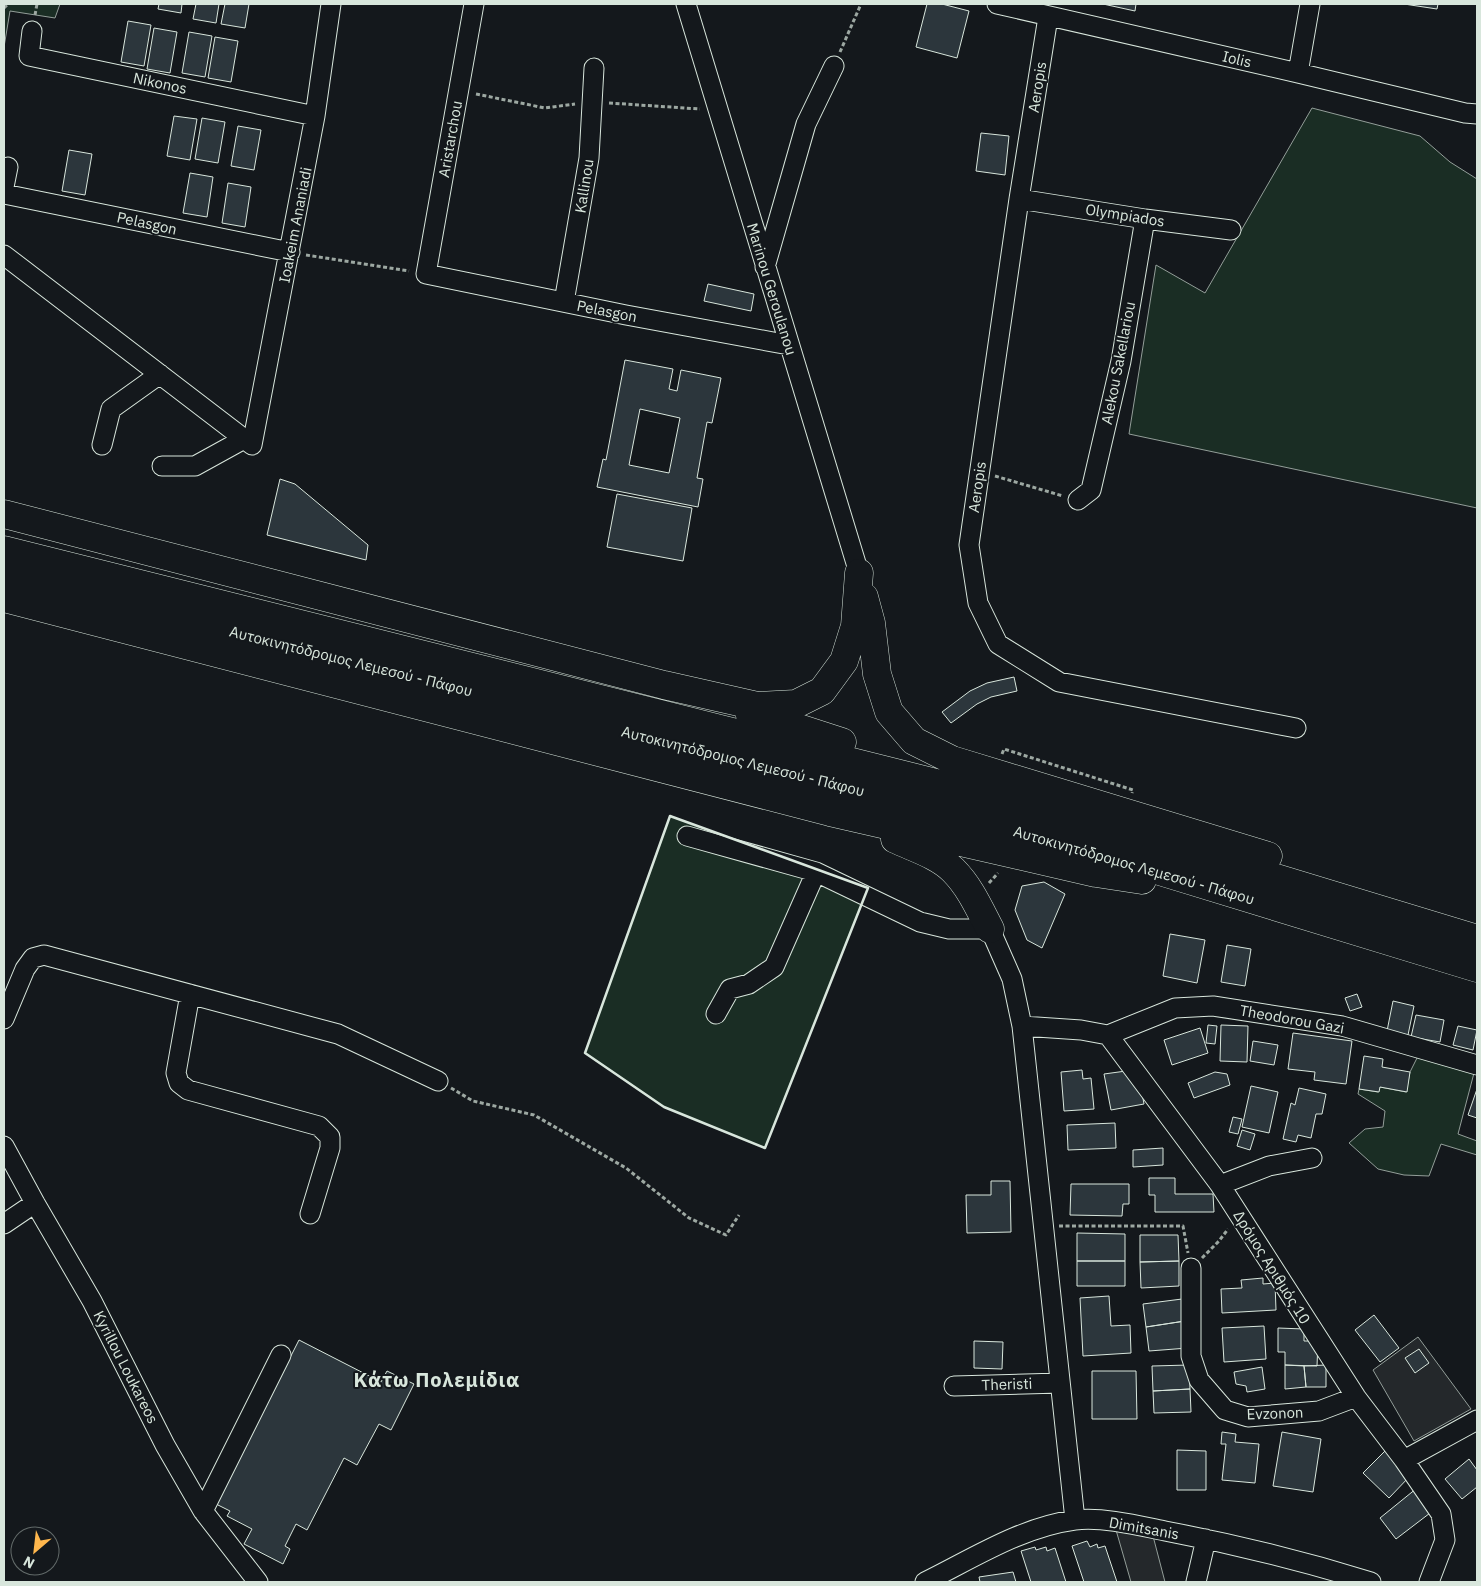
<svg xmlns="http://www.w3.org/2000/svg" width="1481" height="1586" font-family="'IBM Plex Sans',sans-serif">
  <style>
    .green { fill: #1a2d24; stroke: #939e99 }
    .parking { fill: #24282b; stroke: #939e99 }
    .building { fill: #2c363c; stroke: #d8e6dc; fill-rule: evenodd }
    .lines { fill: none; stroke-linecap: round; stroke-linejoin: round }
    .minor-casing { stroke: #d8e6dc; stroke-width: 21 }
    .highway-casing { stroke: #d8e6dc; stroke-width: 29 }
    .path { stroke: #9da8a2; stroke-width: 3; stroke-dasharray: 4 2.5; stroke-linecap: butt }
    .minor { stroke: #14181c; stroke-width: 19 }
    .highway { stroke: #14181c; stroke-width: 28 }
    .wall { stroke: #d8e6dc; stroke-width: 2.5 }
    .labels { text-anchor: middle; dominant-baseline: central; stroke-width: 4; stroke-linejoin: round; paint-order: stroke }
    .street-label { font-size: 15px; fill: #d8e6dc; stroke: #14181c }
    .district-label { font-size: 20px; font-weight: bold; letter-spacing: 1px; fill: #d8e6dc; stroke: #14181c }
  </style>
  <rect width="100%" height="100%" fill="#14181c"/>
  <path class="green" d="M 4,4 L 60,4 L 55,18 L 10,11 L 4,47 Z
    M 1312,108 L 1420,136 L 1450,162 L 1477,179 L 1477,508 L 1129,434 L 1156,265 L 1205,293 Z
    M 670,816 L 868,888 L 765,1148 L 664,1107 L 585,1053 Z
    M 1419,1054 L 1474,1073 L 1458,1134 L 1477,1141 L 1477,1155 L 1441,1144 L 1429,1176 L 1404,1175 L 1378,1169 L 1349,1143 L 1365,1129 L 1383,1127 L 1385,1111 L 1358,1094 L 1359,1089 L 1378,1092 L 1380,1087 L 1406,1092 L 1410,1072 Z"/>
  <path class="parking" d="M 1418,1337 L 1471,1409 L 1414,1441 L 1373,1370 Z
    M 1116,1530 L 1153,1536 L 1165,1582 L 1131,1582 Z"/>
  <path class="building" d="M 159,4 L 182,4 L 181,13 L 158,9 Z
    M 196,4 L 219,4 L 216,23 L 193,19 Z
    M 225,4 L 249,4 L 245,28 L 221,24 Z
    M 927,4 L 942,4 L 969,11 L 957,58 L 916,47 Z
    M 1103,4 L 1136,4 L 1135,11 Z
    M 1404,4 L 1438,4 L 1437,9 Z
    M 128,21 L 151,25 L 144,66 L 121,62 Z
    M 154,28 L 177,32 L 170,73 L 147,69 Z
    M 189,32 L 212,36 L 205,77 L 182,73 Z
    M 215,37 L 238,41 L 231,82 L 208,78 Z
    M 174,116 L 197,119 L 190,160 L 167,156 Z
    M 202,118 L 225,122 L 218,163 L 195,159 Z
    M 238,126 L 261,130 L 254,170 L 231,166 Z
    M 981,133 L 1009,136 L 1005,175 L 976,171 Z
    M 69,150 L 92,154 L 85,195 L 62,191 Z
    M 190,173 L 213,177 L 207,217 L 183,213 Z
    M 228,183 L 251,187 L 245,227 L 222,223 Z
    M 708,284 L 754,294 L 751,311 L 704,301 Z
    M 625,360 L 673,369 L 669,389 L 677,391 L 681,370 L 721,378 L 712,423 L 707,422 L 697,478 L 703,479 L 698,507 L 597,487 L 603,459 L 606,460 ZM 640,409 L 680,418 L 669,473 L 629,465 Z
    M 280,479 L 295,484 L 368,545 L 366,560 L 267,535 Z
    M 617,494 L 692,508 L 683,561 L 607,547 Z
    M 1014,677 L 1017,691 L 991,697 L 977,704 L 951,723 L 942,712 L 970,691 L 987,683 Z
    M 1044,882 L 1065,894 L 1042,948 L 1027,940 L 1015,910 L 1022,886 Z
    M 1170,934 L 1205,940 L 1197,983 L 1163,976 Z
    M 1227,945 L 1251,949 L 1245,986 L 1221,982 Z
    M 1357,994 L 1362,1007 L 1350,1011 L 1345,998 Z
    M 1393,1001 L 1414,1006 L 1408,1035 L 1387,1031 Z
    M 1416,1015 L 1444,1020 L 1440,1042 L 1411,1037 Z
    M 1208,1025 L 1217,1026 L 1215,1044 L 1206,1043 Z
    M 1221,1025 L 1248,1026 L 1247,1062 L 1220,1061 Z
    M 1458,1026 L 1477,1030 L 1473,1050 L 1453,1045 Z
    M 1200,1028 L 1208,1053 L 1172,1065 L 1164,1040 Z
    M 1293,1033 L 1352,1041 L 1346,1084 L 1314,1080 L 1315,1072 L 1288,1069 Z
    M 1253,1041 L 1278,1045 L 1274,1065 L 1250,1061 Z
    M 1364,1056 L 1383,1059 L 1382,1067 L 1410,1072 L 1407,1092 L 1380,1087 L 1379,1092 L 1359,1089 Z
    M 1082,1070 L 1083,1079 L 1091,1078 L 1094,1109 L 1064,1111 L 1061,1072 Z
    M 1126,1071 L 1142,1093 L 1144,1104 L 1111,1110 L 1104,1074 Z
    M 1215,1072 L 1227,1074 L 1230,1085 L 1194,1098 L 1188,1083 Z
    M 1251,1086 L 1278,1092 L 1269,1133 L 1242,1127 Z
    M 1299,1088 L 1326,1094 L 1322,1114 L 1316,1114 L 1311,1138 L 1298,1135 L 1296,1142 L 1283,1139 L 1291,1103 L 1295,1105 Z
    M 1477,1089 L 1477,1118 L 1468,1115 Z
    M 1233,1117 L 1242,1119 L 1238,1134 L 1229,1132 Z
    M 1115,1123 L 1116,1148 L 1068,1150 L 1067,1125 Z
    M 1242,1130 L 1255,1134 L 1250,1150 L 1237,1146 Z
    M 1163,1148 L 1163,1165 L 1133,1167 L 1133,1150 Z
    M 1149,1178 L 1175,1178 L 1175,1194 L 1213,1194 L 1214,1212 L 1155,1212 L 1155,1195 L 1149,1195 Z
    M 991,1181 L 1010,1181 L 1011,1232 L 967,1233 L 966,1195 L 991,1195 Z
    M 1071,1184 L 1129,1184 L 1129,1204 L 1123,1204 L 1122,1216 L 1070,1215 Z
    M 1077,1233 L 1125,1234 L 1125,1261 L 1077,1261 Z
    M 1140,1235 L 1178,1235 L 1179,1261 L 1140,1262 Z
    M 1077,1261 L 1125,1261 L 1125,1286 L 1077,1286 Z
    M 1179,1261 L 1179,1286 L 1141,1288 L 1140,1262 Z
    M 1263,1278 L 1263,1284 L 1275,1283 L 1276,1310 L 1222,1313 L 1221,1289 L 1242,1288 L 1241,1280 Z
    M 1109,1296 L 1111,1326 L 1130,1325 L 1131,1353 L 1083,1356 L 1080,1298 Z
    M 1182,1299 L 1185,1321 L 1146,1327 L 1143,1304 Z
    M 1374,1315 L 1399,1348 L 1380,1362 L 1355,1330 Z
    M 1185,1321 L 1188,1348 L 1149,1351 L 1146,1327 Z
    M 1264,1326 L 1266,1359 L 1224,1362 L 1222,1328 Z
    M 1278,1328 L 1304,1329 L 1304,1341 L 1318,1341 L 1317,1366 L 1285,1365 L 1285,1352 L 1278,1352 Z
    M 299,1340 L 381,1382 L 387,1371 L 414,1384 L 391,1430 L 379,1424 L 357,1465 L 344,1458 L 307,1530 L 296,1524 L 285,1546 L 290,1549 L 283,1564 L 244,1544 L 252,1529 L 227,1516 L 230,1511 L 216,1504 Z
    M 974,1341 L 1003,1342 L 1002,1369 L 974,1368 Z
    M 1419,1349 L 1429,1363 L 1415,1373 L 1405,1358 Z
    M 1189,1365 L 1190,1389 L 1153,1391 L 1152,1366 Z
    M 1285,1365 L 1304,1366 L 1306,1387 L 1285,1389 Z
    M 1326,1365 L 1326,1387 L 1306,1387 L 1304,1366 Z
    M 1262,1367 L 1265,1389 L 1247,1392 L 1246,1386 L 1236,1384 L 1234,1372 Z
    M 1092,1371 L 1136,1371 L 1137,1419 L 1092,1419 Z
    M 1190,1389 L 1191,1412 L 1154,1413 L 1153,1391 Z
    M 1222,1432 L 1236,1434 L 1235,1442 L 1259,1444 L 1255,1483 L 1222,1480 L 1226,1444 L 1221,1444 Z
    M 1282,1432 L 1321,1439 L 1313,1492 L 1273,1486 Z
    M 1177,1450 L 1206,1451 L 1206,1490 L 1177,1490 Z
    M 1385,1451 L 1410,1476 L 1389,1498 L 1363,1473 Z
    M 1469,1459 L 1477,1470 L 1477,1487 L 1462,1499 L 1445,1479 Z
    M 1417,1488 L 1434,1510 L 1396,1539 L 1380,1518 Z
    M 1087,1541 L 1090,1547 L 1097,1544 L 1098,1548 L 1105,1546 L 1117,1582 L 1084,1582 L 1072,1546 Z
    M 1035,1547 L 1036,1550 L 1046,1547 L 1047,1551 L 1055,1548 L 1066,1582 L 1031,1582 L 1021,1551 Z
    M 1013,1572 L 1016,1582 L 980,1582 L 979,1577 Z"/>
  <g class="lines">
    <defs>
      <path id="minor" d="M 474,4 L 426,274 L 626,315 L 789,345
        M 686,4 L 859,573
        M 997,4 L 1298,73 L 1465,113 L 1477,114
        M 1048,17 L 1019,199 L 969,545 L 978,603 L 998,644 L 1059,682 L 1296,728
        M 32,31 L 29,56 L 315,116
        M 1298,73 L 1310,4
        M 4,187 L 8,167
        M 4,194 L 290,252
        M 1019,199 L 1145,219 L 1231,230
        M 4,255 L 252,445 L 315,116 L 331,4
        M 765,267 L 806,124 L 834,66
        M 564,302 L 589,158 L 594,68
        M 102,445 L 111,409 L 160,374
        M 162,466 L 195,466 L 244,439
        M 1078,500 L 1091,490 L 1121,361 L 1145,219
        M 687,836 L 816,872 L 920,922 L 949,929 L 990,929 L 1012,979 L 1022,1026 L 1075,1520
        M 190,994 L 176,1073 L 179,1083 L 188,1090 L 319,1126 L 330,1137 L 330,1148 L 310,1214
        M 716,1014 L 730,989 L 749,984 L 774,967 L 816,872
        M 4,1019 L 25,969 L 33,958 L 44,955 L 338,1034 L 438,1081
        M 1022,1026 L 1081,1030 L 1108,1035 L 1220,1185 L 1356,1397 L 1404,1460 L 1441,1514 L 1445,1540 L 1429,1582
        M 1108,1035 L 1175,1008 L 1213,1006 L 1342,1026 L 1477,1065
        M 4,1146 L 35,1203 L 92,1301 L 165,1445 L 203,1511 L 258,1582
        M 1220,1185 L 1269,1166 L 1312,1158
        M 4,1224 L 35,1203
        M 1191,1268 L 1191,1356 L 1199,1380 L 1225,1410 L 1248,1417 L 1319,1411 L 1356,1397
        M 954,1386 L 1060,1383
        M 1404,1460 L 1477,1420
        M 203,1511 L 281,1355
        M 925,1582 C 972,1559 1021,1527 1075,1520 C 1104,1517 1136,1525 1165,1531 C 1234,1544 1303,1561 1371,1582
        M 1196,1582 L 1206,1539"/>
      <path id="highway" d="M 4,514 L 664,685 L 757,706 L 796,704 L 822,691 L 844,661 L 855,626 L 859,573
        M 4,550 L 1000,799 L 1253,871 L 1477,939
        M 4,572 L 1094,851 L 1477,968
        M 864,597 L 871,623 L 877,674 L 889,712 L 914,741 L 952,760 L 1268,856
        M 4,598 L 830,812 L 1096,873 L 1142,880
        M 749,712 L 842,742
        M 895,839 C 914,848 938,855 953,870 C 970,887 979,908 990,929"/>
    </defs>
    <use href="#minor" class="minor-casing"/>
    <use href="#highway" class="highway-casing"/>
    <path class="path" d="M 4,8 L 8,4
      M 35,15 L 37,4
      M 840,52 L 861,4
      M 476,94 L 545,108 L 575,104
      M 609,103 L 700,109
      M 306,255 L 409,271
      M 995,476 L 1063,496
      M 1002,754 L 1004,749 L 1133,790 L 1132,793
      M 989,883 L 998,873
      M 451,1088 L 473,1101 L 534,1115 L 626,1168 L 689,1218 L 726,1235 L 739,1215
      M 1059,1226 L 1183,1226 L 1188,1253
      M 1202,1258 L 1219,1241 L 1228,1229"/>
    <use href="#minor" class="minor"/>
    <use href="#highway" class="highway"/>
    <path class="wall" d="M 670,816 L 868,888 L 765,1148 L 664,1107 L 585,1053 Z"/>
  </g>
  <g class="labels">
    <g class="street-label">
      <text transform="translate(1237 59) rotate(13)">Iolis</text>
      <text transform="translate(160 83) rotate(12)">Nikonos</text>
      <text transform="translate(1037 87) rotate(-81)">Aeropis</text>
      <text transform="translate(450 139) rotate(-80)">Aristarchou</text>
      <text transform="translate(584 186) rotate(-81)">Kallinou</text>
      <text transform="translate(1125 215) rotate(9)">Olympiados</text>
      <text transform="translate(147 223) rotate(12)">Pelasgon</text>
      <text transform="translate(295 225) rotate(-79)">Ioakeim Ananiadi</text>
      <text transform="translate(772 289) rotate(73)">Marinou Geroulanou</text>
      <text transform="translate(607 311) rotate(11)">Pelasgon</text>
      <text transform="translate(1118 363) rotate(-79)">Alekou Sakellariou</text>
      <text transform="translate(977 487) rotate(-82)">Aeropis</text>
      <text transform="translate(351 661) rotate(14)">Αυτοκινητόδρομος Λεμεσού - Πάφου</text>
      <text transform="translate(743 761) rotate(14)">Αυτοκινητόδρομος Λεμεσού - Πάφου</text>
      <text transform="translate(1134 865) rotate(16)">Αυτοκινητόδρομος Λεμεσού - Πάφου</text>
      <text transform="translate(1292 1019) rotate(10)">Theodorou Gazi</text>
      <text transform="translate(1272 1267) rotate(58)">Δρόμος Αριθμός 10</text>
      <text transform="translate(126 1367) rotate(63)">Kyrillou Loukareos</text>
      <text transform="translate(1007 1384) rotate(-2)">Theristi</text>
      <text transform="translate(1275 1413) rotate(-2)">Evzonon</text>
      <text transform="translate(1144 1528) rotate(10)">Dimitsanis</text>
    </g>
    <g class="district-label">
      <text x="437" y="1379">Κάτω Πολεμίδια</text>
    </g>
  </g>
  <rect width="1481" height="1586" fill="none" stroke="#d8e6dc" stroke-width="10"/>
  <g transform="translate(35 1551) rotate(208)"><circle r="24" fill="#14181c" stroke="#626a69"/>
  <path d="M0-4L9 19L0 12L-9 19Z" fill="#ffb74d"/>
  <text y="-8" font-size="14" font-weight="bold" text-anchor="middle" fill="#d8e6dc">N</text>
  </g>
</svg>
